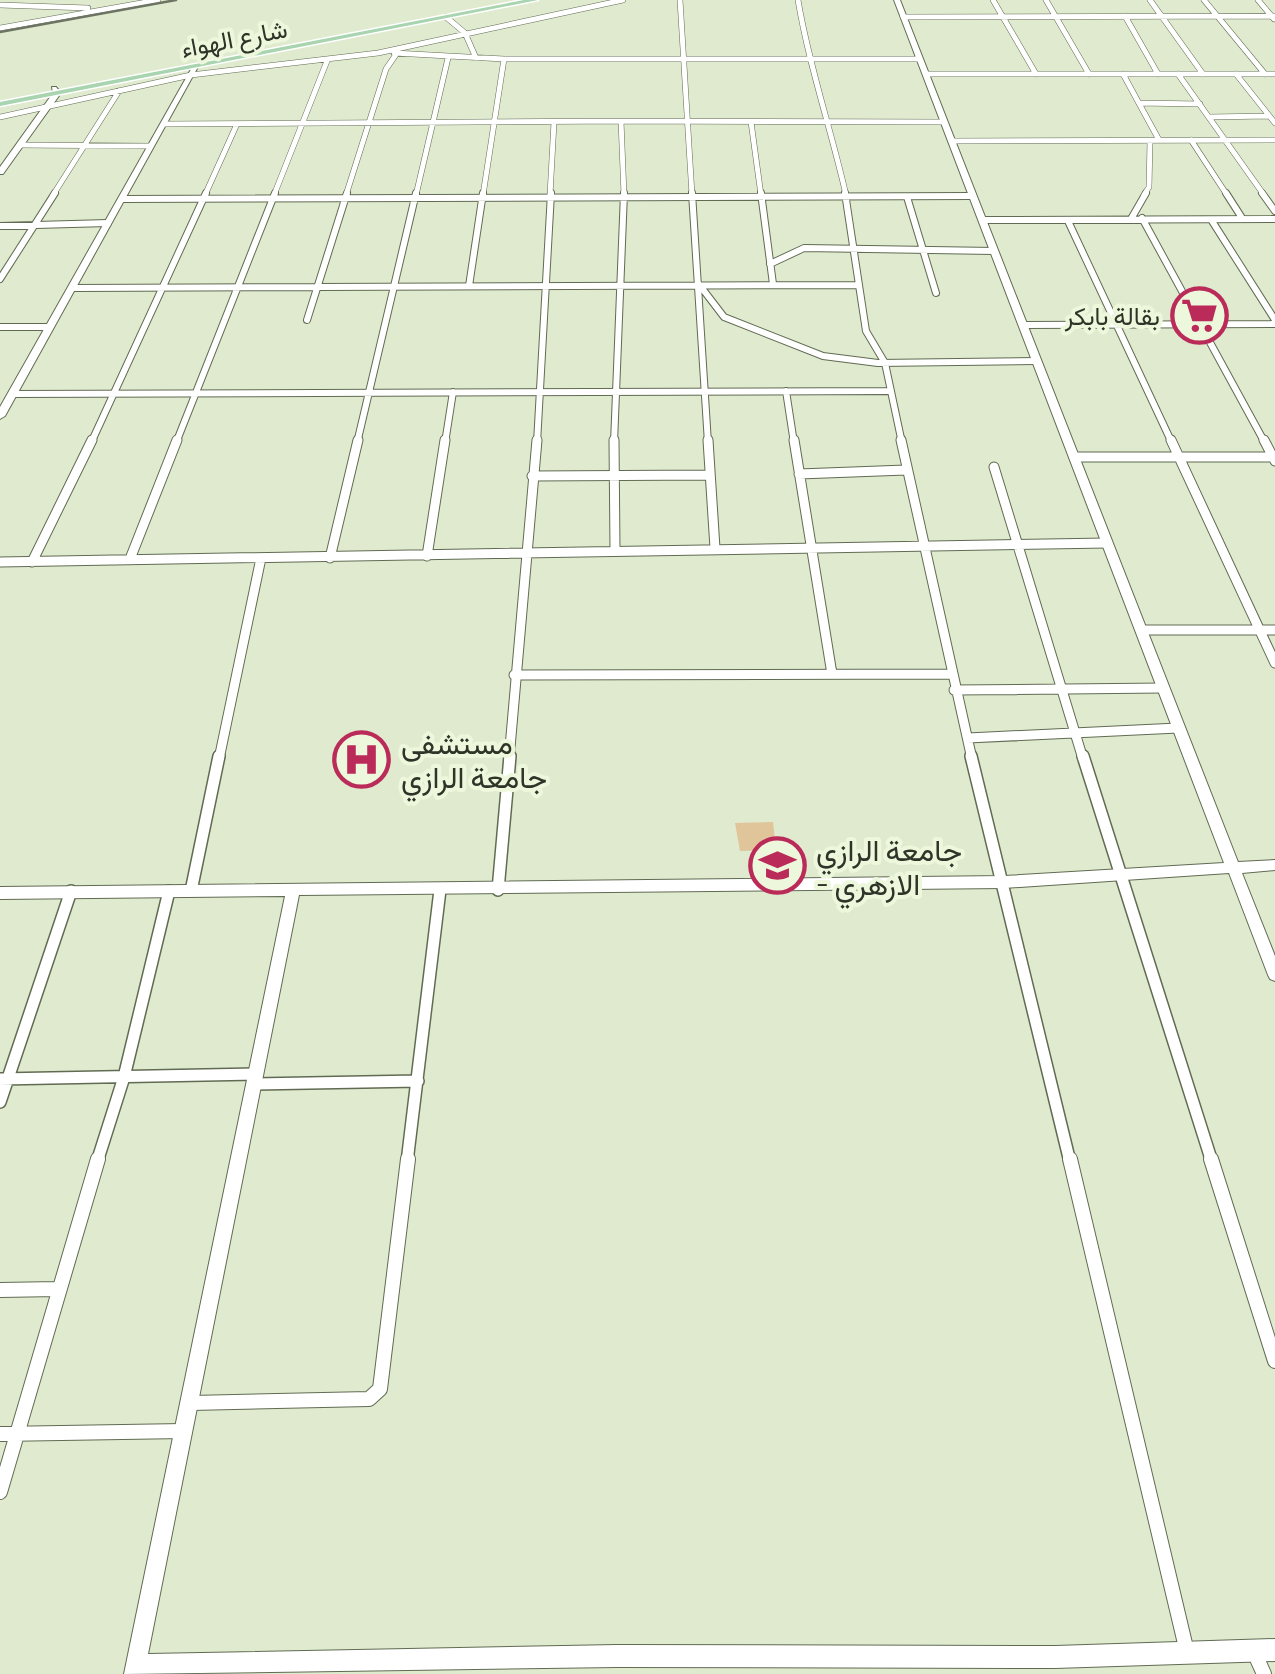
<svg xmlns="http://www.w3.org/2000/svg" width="1275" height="1674" font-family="Manrope,Vazirmatn,sans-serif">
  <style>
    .green { fill: #e0c59b }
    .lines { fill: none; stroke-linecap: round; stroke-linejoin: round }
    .street-far4-casing { stroke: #616b53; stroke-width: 6 }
    .street-far3-casing { stroke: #616b53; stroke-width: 8 }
    .street-far2-casing { stroke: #616b53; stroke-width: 11 }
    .street-far1-casing { stroke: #616b53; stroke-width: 14 }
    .street-casing { stroke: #616b53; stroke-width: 16 }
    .secondary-casing { stroke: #616b53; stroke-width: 2 }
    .primary-casing { stroke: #fff; stroke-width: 3 }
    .street-far4 { stroke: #fff; stroke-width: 5 }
    .street-far3 { stroke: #fff; stroke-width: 6 }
    .street-far2 { stroke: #fff; stroke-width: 9 }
    .street-far1 { stroke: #fff; stroke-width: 11 }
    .street { stroke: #fff; stroke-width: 14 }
    .secondary { fill: #fff; fill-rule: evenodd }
    .primary { fill: #a8d4af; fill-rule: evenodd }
    .rail { stroke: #6d7464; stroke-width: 2.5 }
    .labels { text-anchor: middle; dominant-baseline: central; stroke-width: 8; stroke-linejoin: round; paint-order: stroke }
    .far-street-label { font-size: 25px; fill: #2f3429; stroke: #ecf7dc }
    .far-poi-label { font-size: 25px; fill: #2f3429; stroke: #ecf7dc; text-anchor: end }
    .poi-label { font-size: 30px; fill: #2f3429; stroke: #ecf7dc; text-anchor: start }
  </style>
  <rect width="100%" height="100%" fill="#dfeacf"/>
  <path class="green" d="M 773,822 L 776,850 L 740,851 L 735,823 Z"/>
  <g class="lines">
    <defs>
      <path id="street-far4" d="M 680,0 L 692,195
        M 798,0 C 809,66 831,129 846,195
        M 993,0 L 1036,74
        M 1046,0 L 1089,74
        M 1150,0 L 1203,74
        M 1204,0 L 1265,74
        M 1258,0 L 1274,19
        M 0,5 L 88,8
        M 1125,16 L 1158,74
        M 446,17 L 465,33 L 476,58
        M 903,17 L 1275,16
        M 0,28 L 158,0
        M 394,53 L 504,59 L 919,59
        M 926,74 L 1275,74
        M 1123,74 L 1159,140
        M 1178,74 L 1264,195
        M 1236,74 L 1275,123
        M 1139,103 L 1200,104
        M 0,117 L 191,75 L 378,53 L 623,0
        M 1209,117 L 1269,116
        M 751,122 L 761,195
        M 164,124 L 621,121
        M 1191,140 L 1227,195
        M 951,141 L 1275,140
        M 19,145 L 151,146
        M 53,195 L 119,91
        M 205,195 L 237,124
        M 274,195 L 327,61
        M 346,195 L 386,69 L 397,53
        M 416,195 L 448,58
        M 483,195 L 504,59
        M 550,195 L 554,122
        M 624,195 L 621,121 L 944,122
        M 1144,195 L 1149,187 L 1150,141"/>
      <path id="street-far3" d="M 692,193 L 708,443
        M 761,193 L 773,284
        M 845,193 L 866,331 L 885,363 L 902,443
        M 1226,193 L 1242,218
        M 1262,193 L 1275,211
        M 907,197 L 936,293
        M 122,199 L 973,196
        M 1142,218 L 1265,443
        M 1131,219 L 1146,193
        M 982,220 L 1275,219
        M 1068,221 L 1172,443
        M 1212,221 L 1275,320
        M 0,226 L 108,223
        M 770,264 L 804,248 L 994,251
        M 0,279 L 55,193
        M 698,283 L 724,317 L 823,356 L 878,363 L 1037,361
        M 469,286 L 483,193
        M 72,288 L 857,285
        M 307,320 L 347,193
        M 1023,325 L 1275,324
        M 0,327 L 50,327
        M 786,391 L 794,443
        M 12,394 L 888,391
        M 91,443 L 206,193
        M 176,443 L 275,193
        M 357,443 L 416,193
        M 445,443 L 453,392
        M 537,443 L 551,193
        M 614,443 L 624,193"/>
      <path id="street-far2" d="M 614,440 L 615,550
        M 708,440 L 715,548
        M 794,440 L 832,674
        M 901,440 L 972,759
        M 1171,440 L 1275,663
        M 1264,440 L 1275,461
        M 1074,457 L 1275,457
        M 994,467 L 1083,759
        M 799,474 L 906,470
        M 532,476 L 710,475
        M 427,556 L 445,440
        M 330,558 L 358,440
        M 130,559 L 177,440
        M 0,562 L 1107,543
        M 32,562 L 92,440
        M 1141,630 L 1275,630
        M 514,675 L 951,674
        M 954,690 L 1164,688
        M 968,738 L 1178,728
        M 219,759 L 261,558
        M 509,759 L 537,440"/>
      <path id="street-far1" d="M 971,756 L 1070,1162
        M 1083,756 L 1212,1162
        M 498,890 L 510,756
        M 191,891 L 219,756
        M 0,1079 L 257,1074
        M 255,1084 L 418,1081
        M 0,1102 L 71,891
        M 97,1162 L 124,1077 L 169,891
        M 407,1162 L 440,890"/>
      <path id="street" d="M 1070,1159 L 1187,1652
        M 1211,1159 L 1275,1361
        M 0,1290 L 57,1289
        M 191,1403 L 369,1399 L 380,1389 L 408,1159
        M 0,1434 L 184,1431
        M 0,1492 L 98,1159
        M 1254,1652 L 1264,1674"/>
      <path id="secondary" d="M 894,0 L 900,0 L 1238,862 L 1275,860 L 1275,870 L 1242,873 L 1275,956 L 1275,981 L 1270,979 L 1268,975 L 1229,873 L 1004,888 L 299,895 L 148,1654 L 617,1645 L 1055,1646 L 1275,1639 L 1275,1661 L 1055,1668 L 617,1667 L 124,1674 L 285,896 L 0,899 L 0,887 L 1004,876 L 1224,863 Z
        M 194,64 L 199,65 L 5,416 L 0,419 L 0,407 Z
        M 52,87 L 56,87 L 61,93 L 3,174 L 0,174 L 0,167 L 53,93 Z"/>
      <path id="primary" d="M 524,0 L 538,0 L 0,106 L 0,102 Z"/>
    </defs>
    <use href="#street-far4" class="street-far4-casing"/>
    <use href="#street-far3" class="street-far3-casing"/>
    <use href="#street-far2" class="street-far2-casing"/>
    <use href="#street-far1" class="street-far1-casing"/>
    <use href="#street" class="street-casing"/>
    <use href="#secondary" class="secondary-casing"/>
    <use href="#primary" class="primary-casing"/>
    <use href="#street-far4" class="street-far4"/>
    <use href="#street-far3" class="street-far3"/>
    <use href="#street-far2" class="street-far2"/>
    <use href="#street-far1" class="street-far1"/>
    <use href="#street" class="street"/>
    <use href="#secondary" class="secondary"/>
    <use href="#primary" class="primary"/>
    <path class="rail" d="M 0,32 L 176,0"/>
  </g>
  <defs>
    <symbol id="supermarket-ring" viewBox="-11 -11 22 22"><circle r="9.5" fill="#ecf7dc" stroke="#ba2b59" stroke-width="1.5"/><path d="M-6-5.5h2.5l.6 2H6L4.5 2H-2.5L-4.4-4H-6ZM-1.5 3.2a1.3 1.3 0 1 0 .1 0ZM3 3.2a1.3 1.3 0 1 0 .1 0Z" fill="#ba2b59"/></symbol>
    <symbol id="hospital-ring" viewBox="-11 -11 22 22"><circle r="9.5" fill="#ecf7dc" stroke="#ba2b59" stroke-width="1.5"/><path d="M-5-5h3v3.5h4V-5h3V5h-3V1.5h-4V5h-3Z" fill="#ba2b59"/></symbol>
    <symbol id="university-ring" viewBox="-11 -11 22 22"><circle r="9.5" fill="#ecf7dc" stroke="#ba2b59" stroke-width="1.5"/><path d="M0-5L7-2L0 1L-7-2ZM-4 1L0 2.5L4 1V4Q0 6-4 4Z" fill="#ba2b59"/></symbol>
  </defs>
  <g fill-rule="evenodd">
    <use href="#supermarket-ring" x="1168" y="284" width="63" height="63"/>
    <use href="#hospital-ring" x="330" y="728" width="63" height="63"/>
    <use href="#university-ring" x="746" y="834" width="63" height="63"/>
  </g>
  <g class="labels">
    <g class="far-street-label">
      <text transform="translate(234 38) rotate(-11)">شارع الهواء</text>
    </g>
    <g class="far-poi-label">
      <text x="1160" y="315">بقالة بابكر</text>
    </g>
    <g class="poi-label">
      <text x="401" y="742">مستشفى<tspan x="401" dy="34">جامعة الرازي</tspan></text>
      <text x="816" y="849">جامعة الرازي<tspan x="816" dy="34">- الازهري</tspan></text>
    </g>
  </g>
</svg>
